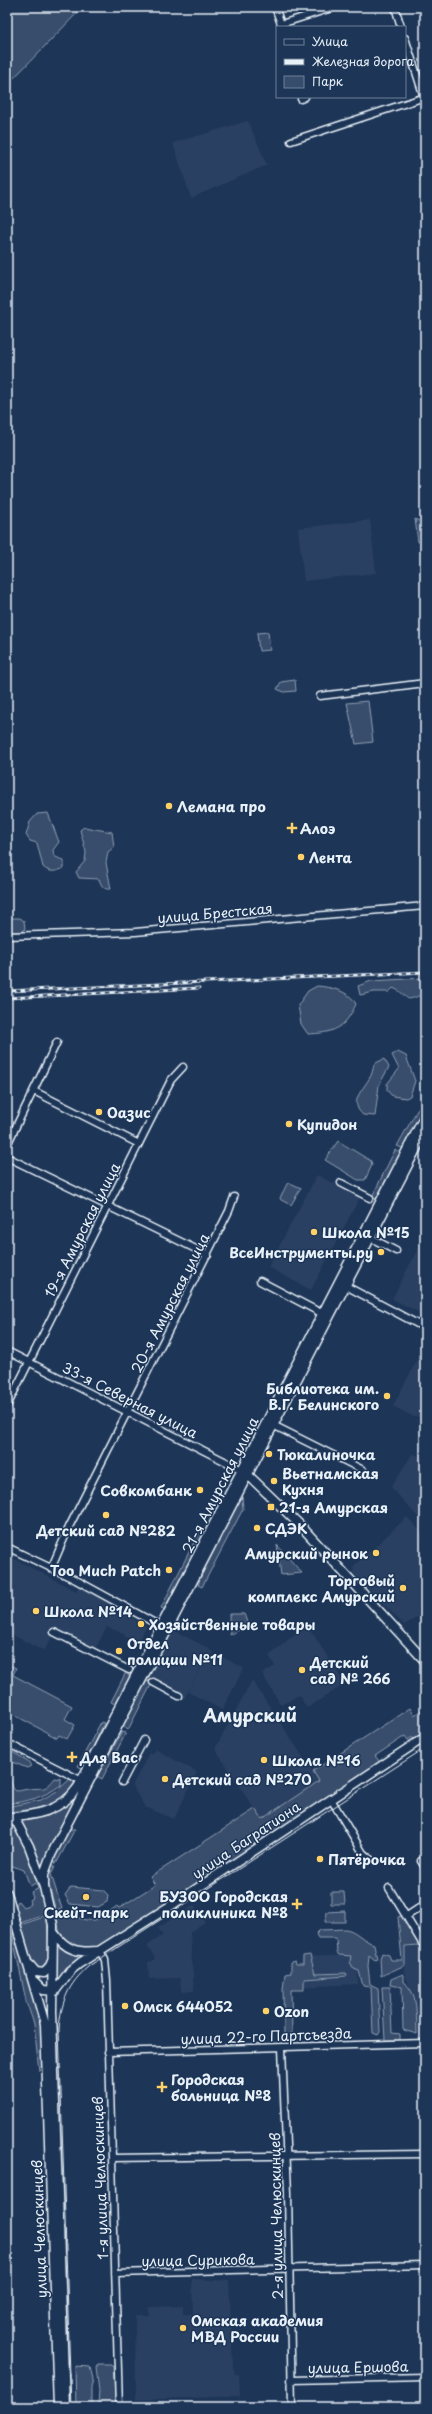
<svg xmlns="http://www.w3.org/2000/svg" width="432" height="2414" font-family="'Playpen Sans',sans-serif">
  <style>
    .built { fill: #2a4162 }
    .green { fill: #374d6c; stroke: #909fb2 }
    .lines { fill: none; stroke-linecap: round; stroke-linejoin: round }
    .minor-casing { stroke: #e8f1f8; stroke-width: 9 }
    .major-casing { stroke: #e8f1f8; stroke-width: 11 }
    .minor { stroke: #1d3557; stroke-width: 6 }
    .major { stroke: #1d3557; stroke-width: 8 }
    .tram { stroke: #e8f1f8; stroke-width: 1 }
    .rail-casing { stroke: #e8f1f8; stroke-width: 3 }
    .rail { stroke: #1d3557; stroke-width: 1.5; stroke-dasharray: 4.5; stroke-linecap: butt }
    .poi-dot { fill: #ffd166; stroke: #1d3557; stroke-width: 1.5 }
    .labels { text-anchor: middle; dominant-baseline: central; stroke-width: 3; stroke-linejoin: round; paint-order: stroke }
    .poi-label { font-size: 14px; font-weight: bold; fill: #e8f1f8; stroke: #1d3557; text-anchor: start }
    .street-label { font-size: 14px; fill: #e8f1f8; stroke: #1d3557 }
    .district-label { font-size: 18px; font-weight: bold; fill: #e8f1f8; stroke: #1d3557 }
  </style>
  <rect width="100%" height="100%" fill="#1d3557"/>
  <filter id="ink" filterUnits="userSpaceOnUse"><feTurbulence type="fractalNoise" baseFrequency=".025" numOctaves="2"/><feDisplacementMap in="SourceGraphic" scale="8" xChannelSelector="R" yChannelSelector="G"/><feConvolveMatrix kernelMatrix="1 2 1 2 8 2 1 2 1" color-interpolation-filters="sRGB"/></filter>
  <g filter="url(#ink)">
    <path class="built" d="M 248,121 L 267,165 L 191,198 L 173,143 Z
      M 370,520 L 376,573 L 304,581 L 298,528 Z
      M 317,1175 L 360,1197 L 311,1290 L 268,1267 Z
      M 425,1235 L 425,1315 L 392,1299 Z
      M 425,1345 L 425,1416 L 414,1417 L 393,1406 Z
      M 413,1453 L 425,1460 L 425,1525 L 391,1487 Z
      M 407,1517 L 425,1536 L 425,1613 L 404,1625 L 353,1573 L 354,1566 Z
      M 9,1556 L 76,1591 L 81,1584 L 119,1605 L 117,1610 L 147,1626 L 138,1641 L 135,1644 L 124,1636 L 125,1634 L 107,1627 L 94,1651 L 55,1631 L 44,1651 L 7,1632 Z
      M 171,1629 L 210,1649 L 184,1699 L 145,1679 Z
      M 301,1629 L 311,1631 L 345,1684 L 307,1708 L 299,1695 L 281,1705 L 262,1674 L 275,1666 L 269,1656 Z
      M 210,1650 L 214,1653 L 212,1657 L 218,1660 L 220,1656 L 244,1668 L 222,1710 L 188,1692 Z
      M 252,1680 L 319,1781 L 261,1819 L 215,1749 Z
      M 155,1749 L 197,1772 L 174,1819 L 145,1807 L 132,1786 L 149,1753 L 152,1754 Z
      M 194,1905 L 205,1922 L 190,1932 L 194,1991 L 181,1992 L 180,1978 L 149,1979 L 148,1962 L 153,1961 L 155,1958 L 147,1946 L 163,1935 L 158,1928 Z
      M 421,1946 L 425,1951 L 425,2034 L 415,2034 L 413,1993 L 405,1978 L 406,1947 Z
      M 357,1955 L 358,1984 L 297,1987 L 302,1957 Z
      M 192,2279 L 229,2281 L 233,2365 L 235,2374 L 239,2374 L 240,2396 L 136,2400 L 135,2315 L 149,2315 L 149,2307 L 183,2306 L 183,2314 L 193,2314 Z"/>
    <path class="green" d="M 7,7 L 83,7 L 7,85 Z
      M 415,519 L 425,524 L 425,541 L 418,542 Z
      M 268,632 L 270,650 L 259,651 L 257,633 Z
      M 295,680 L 296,691 L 284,692 L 277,689 L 281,682 Z
      M 368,701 L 373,742 L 356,744 L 347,703 Z
      M 48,813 L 59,842 L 53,850 L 54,856 L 64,861 L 64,868 C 56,872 50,873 43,867 L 37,843 L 30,841 L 26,835 L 30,822 L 37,814 Z
      M 84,827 L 112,832 L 114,847 L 108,852 L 106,863 L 111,889 C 103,890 101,885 99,879 L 79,878 L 76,872 L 85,861 L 86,852 L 80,830 Z
      M 7,918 L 20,918 L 24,921 L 25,929 L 22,932 L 7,932 Z
      M 425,978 L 425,993 C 400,1005 412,996 393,988 L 389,992 L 374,992 L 360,995 L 358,986 L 371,981 Z
      M 317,986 C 330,987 350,991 356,1004 C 345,1029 333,1033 308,1034 L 301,1024 L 298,1005 L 308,991 Z
      M 398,1052 L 406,1056 L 415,1081 L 410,1096 L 406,1098 L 392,1096 L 387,1090 L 387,1084 L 399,1069 L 392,1055 Z
      M 384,1059 L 389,1067 L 379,1085 L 375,1116 L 363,1115 C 349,1102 361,1092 369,1079 C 372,1075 373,1069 374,1064 Z
      M 425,1096 L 424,1106 L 406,1145 L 402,1148 L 397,1146 Z
      M 338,1141 L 371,1161 L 372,1165 L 365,1180 L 358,1180 L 325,1160 Z
      M 395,1150 L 401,1153 L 376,1199 L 372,1197 Z
      M 288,1182 L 301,1188 L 291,1205 L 281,1200 L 280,1198 Z
      M 242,1496 L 243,1509 L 202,1587 L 198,1585 L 202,1573 Z
      M 204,1530 L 203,1536 L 166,1610 L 161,1608 L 198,1534 Z
      M 277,1545 L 302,1573 L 281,1575 Z
      M 229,1614 L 244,1614 L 248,1625 L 230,1635 Z
      M 7,1664 L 16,1668 L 13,1675 L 72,1706 L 65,1719 L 75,1725 L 67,1739 L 59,1735 L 57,1738 L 7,1711 Z
      M 126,1672 L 130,1677 L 115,1704 L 111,1702 Z
      M 148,1681 L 152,1683 L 128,1730 L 124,1727 L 123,1723 L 144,1683 Z
      M 410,1708 L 414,1715 L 425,1708 L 425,1732 L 416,1738 L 412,1737 L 408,1740 L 405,1736 L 375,1756 L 380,1762 L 107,1943 L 97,1948 L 76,1950 L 60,1935 L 56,1913 C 69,1911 80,1922 93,1920 C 100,1920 111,1910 117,1906 L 119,1908 L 155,1885 L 150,1877 L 255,1809 L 262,1819 L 319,1781 L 313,1771 Z
      M 101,1722 L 104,1723 L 83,1769 L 78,1766 Z
      M 122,1732 L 126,1733 L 102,1779 L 97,1776 Z
      M 7,1749 L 28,1761 L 31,1766 L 27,1768 L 7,1760 Z
      M 7,1767 L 13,1788 L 16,1791 C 21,1791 25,1789 29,1789 C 44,1787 44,1792 55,1778 L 61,1779 L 61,1785 C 43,1798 28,1801 7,1804 Z
      M 71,1778 L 74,1783 C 63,1808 30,1810 7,1812 L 7,1807 L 41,1800 L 57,1791 Z
      M 77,1798 L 42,1871 L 32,1842 L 19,1821 L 48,1816 Z
      M 8,1822 L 14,1824 L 30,1856 L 47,1914 L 20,1923 C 17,1916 13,1908 18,1901 L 23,1907 L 31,1904 L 30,1900 L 33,1898 L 31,1892 L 38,1889 L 36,1883 L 30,1886 L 24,1870 L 7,1864 Z
      M 70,1829 L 75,1829 L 56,1864 L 53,1858 Z
      M 50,1863 L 55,1866 L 51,1874 L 62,1909 L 56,1911 L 47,1878 Z
      M 71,1887 L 103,1890 L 108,1895 L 107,1902 L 98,1907 L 70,1904 L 65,1895 Z
      M 331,1892 L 344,1892 L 345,1904 L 331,1904 Z
      M 345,1911 L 345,1922 L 325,1922 L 326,1912 Z
      M 404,1915 L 420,1945 L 405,1946 L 405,1965 L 381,1976 L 380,1958 L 382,1953 L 389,1955 L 391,1960 L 402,1960 L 398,1917 Z
      M 47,1916 L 49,1963 L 41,1972 L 34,1966 L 20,1925 Z
      M 14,1927 L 42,2022 L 44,2068 L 39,2071 L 34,2024 L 26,2001 L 11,1928 Z
      M 346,1929 C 357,1931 363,1941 374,1944 L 377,1959 L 375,1960 L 369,1955 L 368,1966 L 370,1984 L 378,1988 L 380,2032 L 378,2035 L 373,2033 L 371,1987 L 363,1986 L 359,1971 L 354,1969 L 350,1962 L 351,1956 L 339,1955 L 337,1953 L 336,1938 L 318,1938 L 316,1934 L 320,1930 Z
      M 57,1943 L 69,1952 L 87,1954 L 56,1985 Z
      M 310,1955 L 315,1974 L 346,1973 L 347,1976 L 304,1979 L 304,1990 L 291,1990 L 292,2032 L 292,2038 L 287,2039 L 284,2035 L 283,1989 L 285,1974 L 291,1973 L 291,1962 L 295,1961 L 296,1964 L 303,1964 L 303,1956 Z
      M 403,1974 L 403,1982 C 419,1992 416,2017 417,2034 L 403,2030 L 402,1987 L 390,1985 L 391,1979 Z
      M 382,1987 L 390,1987 L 392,2033 L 400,2034 L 400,2040 L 385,2040 Z
      M 98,2364 L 111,2364 L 113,2366 L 116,2407 L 76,2407 L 75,2366 L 90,2367 L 93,2379 L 91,2388 L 91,2402 L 95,2406 L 98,2404 L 99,2391 L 96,2368 Z"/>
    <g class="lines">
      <defs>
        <path id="minor" d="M 275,7 L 282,27
          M 395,7 L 401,27
          M 281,24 L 335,7
          M 405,38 L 424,97
          M 301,99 L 305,97
          M 291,141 L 425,97
          M 320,696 L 425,683
          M 7,936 L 135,932 L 425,906
          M 425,1061 L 425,1077
          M 34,1091 L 139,1144
          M 7,1145 L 57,1042
          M 7,1157 L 208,1255
          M 341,1183 L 370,1198
          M 371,1238 L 396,1251
          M 260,1281 L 323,1314
          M 346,1286 L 425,1328
          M 7,1351 L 242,1470
          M 7,1406 L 171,1080 L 183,1067
          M 277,1427 L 363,1470
          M 7,1547 L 76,1580 L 162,1627
          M 51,1569 L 69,1527 L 229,1211 L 234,1197
          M 54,1632 L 129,1670
          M 153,1682 L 179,1696
          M 7,1743 L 84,1782
          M 122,1782 L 144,1740
          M 331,1799 L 363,1853 L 370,1859
          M 425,1859 L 421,1861 L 425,1867
          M 389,1888 L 425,1948
          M 407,1916 L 425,1904
          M 100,1951 L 105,1960 L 107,1981 L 119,2407
          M 282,2048 L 288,2193 L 292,2407
          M 108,2052 L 425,2043
          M 112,2158 L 425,2154
          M 115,2273 L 425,2265
          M 291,2380 L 425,2377"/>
        <path id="major" d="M 245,1472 L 300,1525 L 425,1661
          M 7,1818 C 35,1815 61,1812 78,1787 L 425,1115
          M 9,1818 L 17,1823 L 29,1846 L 44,1887 L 53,1925 L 52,2012 L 65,2407
          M 44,1887 L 44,1874 L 51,1855 L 425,1132
          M 7,1893 L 45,2024 L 58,2407
          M 54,1933 C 66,1950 77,1953 98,1951
          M 30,1965 L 36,1972 L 44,1973 L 49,1968 L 52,1961
          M 35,1982 L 43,1990 L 55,1991 L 70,1971 L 80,1963 L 175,1903 L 425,1737"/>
      </defs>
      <use href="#minor" class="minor-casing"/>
      <use href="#major" class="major-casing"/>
      <use href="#minor" class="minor"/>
      <use href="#major" class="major"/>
      <path class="tram" d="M 71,2407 L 59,2029 C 61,2002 68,1984 89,1966 L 425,1748"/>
      <defs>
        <path id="rail" d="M 7,991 L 425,972
          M 7,998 L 199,988"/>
      </defs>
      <use href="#rail" class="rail-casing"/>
      <use href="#rail" class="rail"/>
    </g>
  </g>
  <g class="poi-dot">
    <circle cx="169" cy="806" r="4"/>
    <path d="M290 822h4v4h4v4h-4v4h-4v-4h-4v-4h4z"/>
    <circle cx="301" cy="857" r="4"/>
    <circle cx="99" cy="1112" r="4"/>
    <circle cx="289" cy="1124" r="4"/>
    <circle cx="314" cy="1232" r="4"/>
    <circle cx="381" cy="1252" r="4"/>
    <circle cx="387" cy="1396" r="4"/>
    <circle cx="269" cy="1454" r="4"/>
    <circle cx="274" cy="1481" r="4"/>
    <circle cx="200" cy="1490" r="4"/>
    <rect x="267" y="1503" width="8" height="8" rx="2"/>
    <circle cx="106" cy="1515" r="4"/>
    <circle cx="257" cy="1528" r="4"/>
    <circle cx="376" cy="1553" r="4"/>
    <circle cx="169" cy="1570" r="4"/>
    <circle cx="403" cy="1588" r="4"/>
    <circle cx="36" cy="1611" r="4"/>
    <circle cx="141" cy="1624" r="4"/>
    <circle cx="119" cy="1651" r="4"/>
    <circle cx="302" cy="1670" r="4"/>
    <path d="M70 1751h4v4h4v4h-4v4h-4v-4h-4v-4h4z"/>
    <circle cx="264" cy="1760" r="4"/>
    <circle cx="165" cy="1779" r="4"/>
    <circle cx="320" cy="1859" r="4"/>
    <circle cx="86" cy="1897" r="4"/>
    <path d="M295 1898h4v4h4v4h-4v4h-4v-4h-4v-4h4z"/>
    <circle cx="125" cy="2006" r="4"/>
    <circle cx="266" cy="2011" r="4"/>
    <path d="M160 2081h4v4h4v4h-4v4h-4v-4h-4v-4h4z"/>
    <circle cx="183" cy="2328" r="4"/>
  </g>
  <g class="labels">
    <g class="poi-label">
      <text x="177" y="806">Лемана про</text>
      <text x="300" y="828">Алоэ</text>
      <text x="309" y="857">Лента</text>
      <text x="107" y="1112">Оазис</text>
      <text x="297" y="1124">Купидон</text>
      <text x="322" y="1232">Школа №15</text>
      <text x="373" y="1252" text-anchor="end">ВсеИнструменты.ру</text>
      <text x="379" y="1388" text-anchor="end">Библиотека им.<tspan x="379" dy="16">В.Г. Белинского</tspan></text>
      <text x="277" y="1454">Тюкалиночка</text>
      <text x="282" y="1473">Вьетнамская<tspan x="282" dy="16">Кухня</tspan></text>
      <text x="192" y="1490" text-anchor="end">Совкомбанк</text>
      <text x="279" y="1507">21-я Амурская</text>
      <text x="265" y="1528">СДЭК</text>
      <text x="106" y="1530" text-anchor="middle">Детский сад №282</text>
      <text x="368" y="1553" text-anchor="end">Амурский рынок</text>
      <text x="161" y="1570" text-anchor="end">Too Much Patch</text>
      <text x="395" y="1580" text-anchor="end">Торговый<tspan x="395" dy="16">комплекс Амурский</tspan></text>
      <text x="44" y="1611">Школа №14</text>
      <text x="149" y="1624">Хозяйственные товары</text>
      <text x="127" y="1643">Отдел<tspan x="127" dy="16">полиции №11</tspan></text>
      <text x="310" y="1662">Детский<tspan x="310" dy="16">сад № 266</tspan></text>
      <text x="80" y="1757">Для Вас</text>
      <text x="272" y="1760">Школа №16</text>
      <text x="173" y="1779">Детский сад №270</text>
      <text x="328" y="1859">Пятёрочка</text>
      <text x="288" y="1896" text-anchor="end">БУЗОО Городская<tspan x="288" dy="16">поликлиника №8</tspan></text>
      <text x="86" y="1912" text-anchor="middle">Скейт-парк</text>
      <text x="133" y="2006">Омск 644052</text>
      <text x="274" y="2011">Ozon</text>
      <text x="171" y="2079">Городская<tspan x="171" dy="16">больница №8</tspan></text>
      <text x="191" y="2320">Омская академия<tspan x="191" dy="16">МВД России</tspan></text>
    </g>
    <g class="street-label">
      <text transform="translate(215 913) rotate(-5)">улица Брестская</text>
      <text transform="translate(82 1230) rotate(-63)">19-я Амурская улица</text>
      <text transform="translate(170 1303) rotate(-63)">20-я Амурская улица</text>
      <text transform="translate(130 1400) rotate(27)">33-я Северная улица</text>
      <text transform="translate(220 1485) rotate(-63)">21-я Амурская улица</text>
      <text transform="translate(246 1840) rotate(-34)">улица Багратиона</text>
      <text transform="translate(266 2036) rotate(-2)">улица 22-го Партсъезда</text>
      <text transform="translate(100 2178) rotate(-92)">1-я улица Челюскинцев</text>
      <text transform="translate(276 2216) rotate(-91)">2-я улица Челюскинцев</text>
      <text transform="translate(39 2229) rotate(-92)">улица Челюскинцев</text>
      <text transform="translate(198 2260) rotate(-1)">улица Сурикова</text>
      <text transform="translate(358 2367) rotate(-1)">улица Ершова</text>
    </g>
    <g class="district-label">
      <text x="250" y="1714">Амурский</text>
    </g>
  </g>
  <rect width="432" height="2414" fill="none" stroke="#1d3557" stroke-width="24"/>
  <rect x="12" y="12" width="408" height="2390" fill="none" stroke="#e8f1f8" stroke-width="1.5" filter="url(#ink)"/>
  <rect x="276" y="26" width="130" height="72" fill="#1d3557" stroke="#6e8097"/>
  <rect x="284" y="39" width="20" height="6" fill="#1d3557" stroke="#6e8097"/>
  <text x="312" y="46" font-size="12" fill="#e8f1f8">Улица</text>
  <rect x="284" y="59" width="20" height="6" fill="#e8f1f8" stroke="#6e8097"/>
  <text x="312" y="66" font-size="12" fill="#e8f1f8">Железная дорога</text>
  <rect x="284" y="76" width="20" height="12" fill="#374d6c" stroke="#6e8097"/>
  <text x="312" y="86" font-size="12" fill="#e8f1f8">Парк</text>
</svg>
